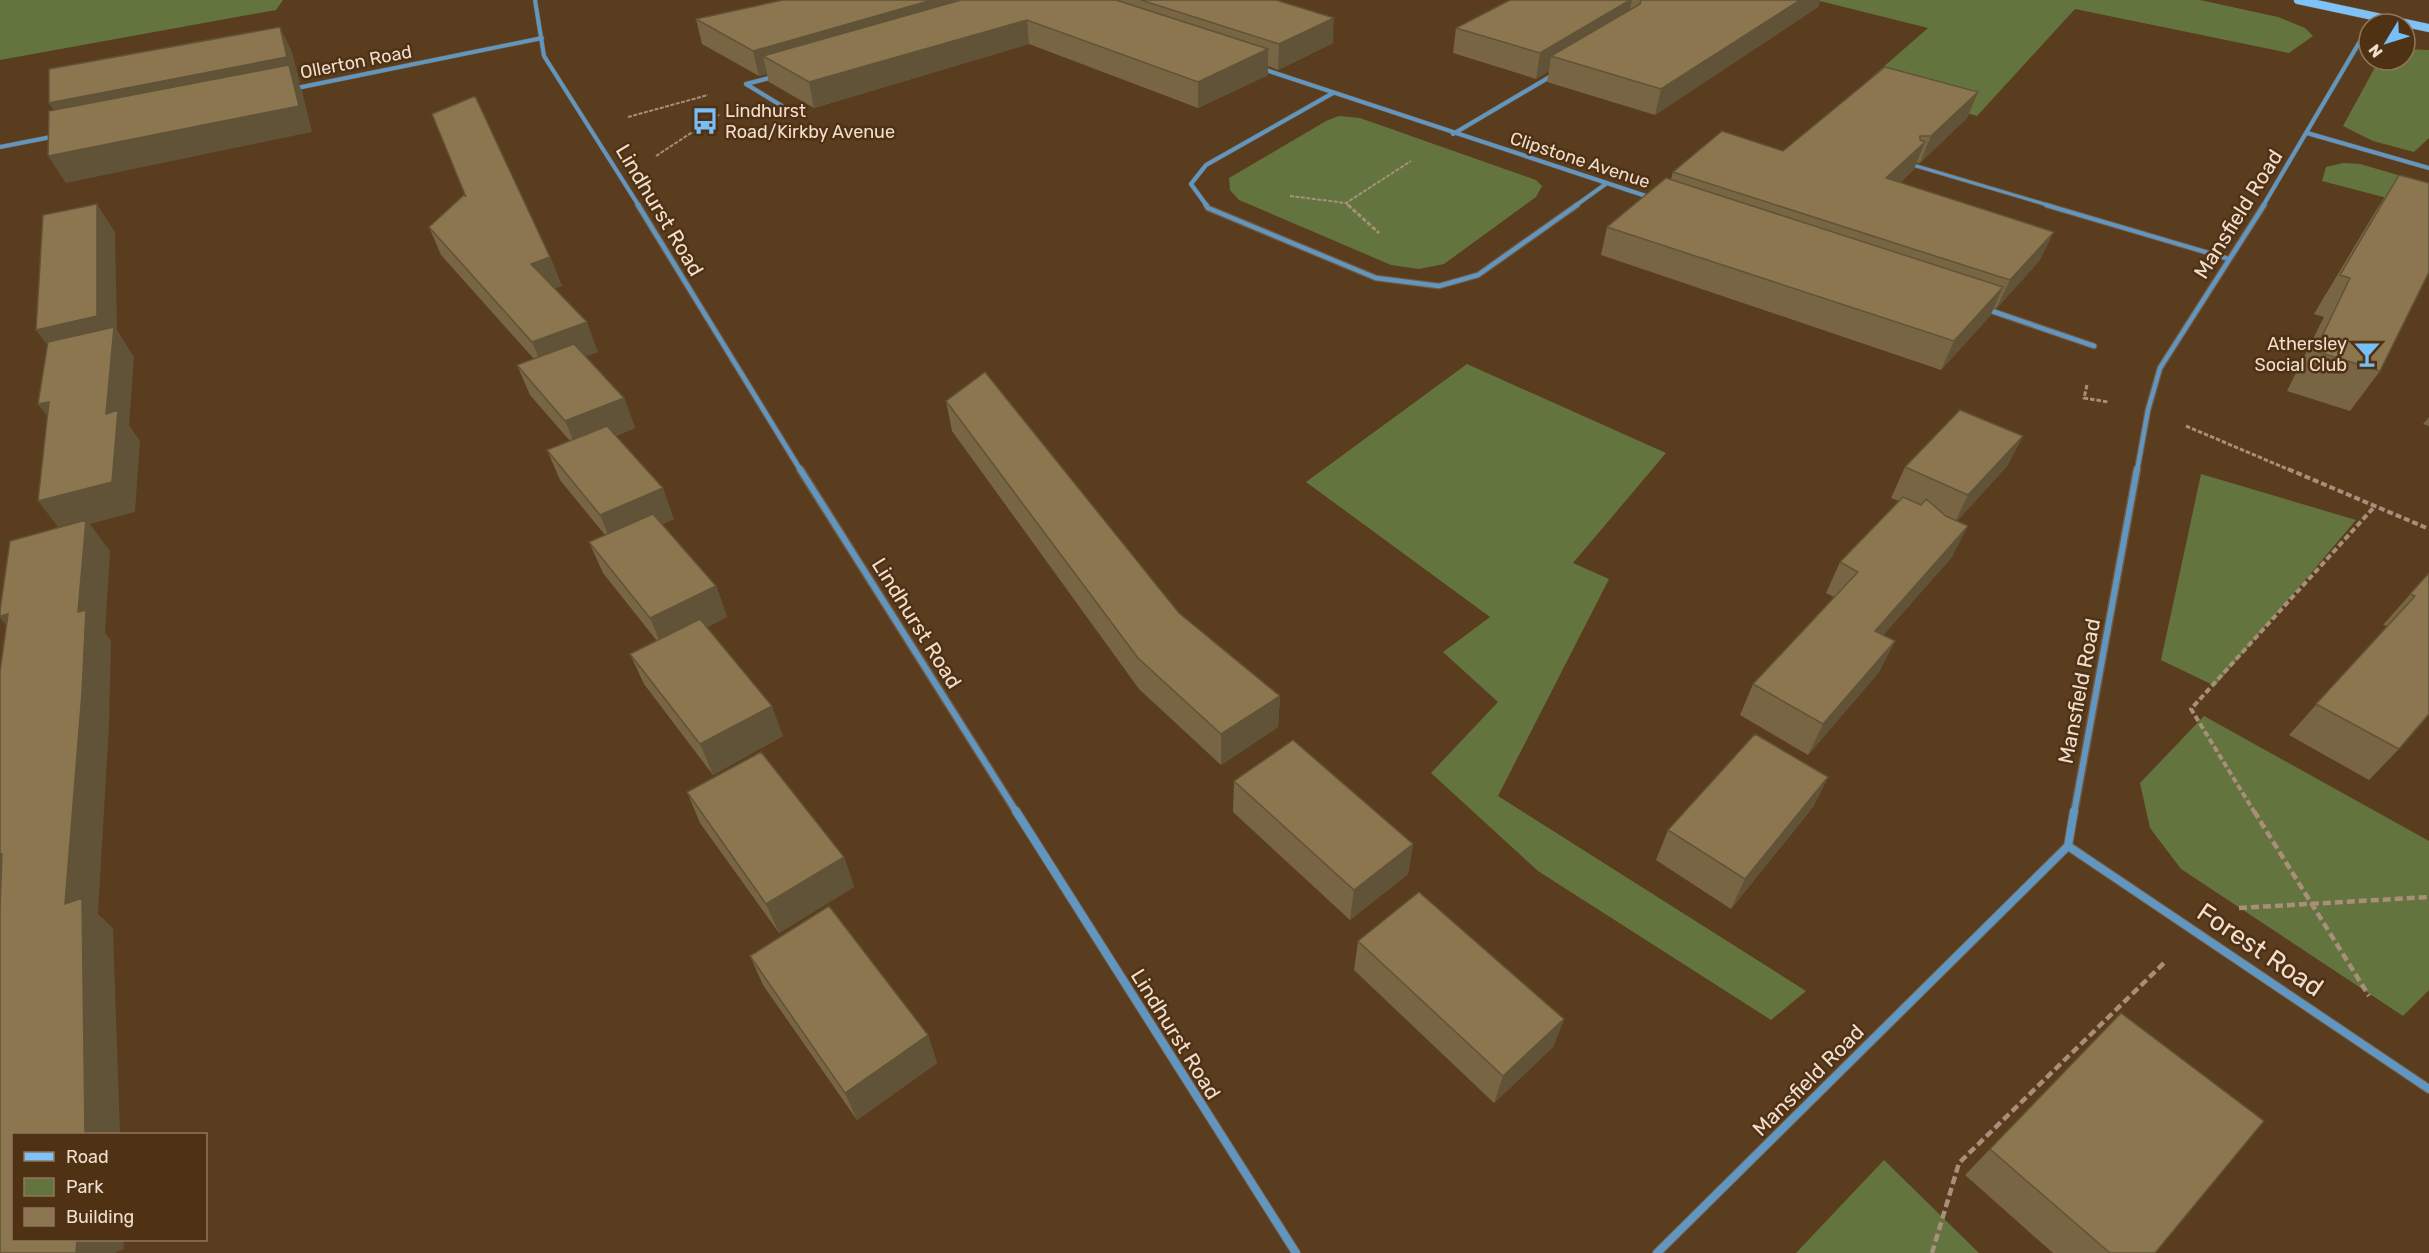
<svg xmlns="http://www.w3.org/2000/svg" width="2429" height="1253" font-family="Rubik,sans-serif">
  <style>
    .green { fill: #64743e }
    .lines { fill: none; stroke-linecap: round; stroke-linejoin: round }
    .service-far1-casing { stroke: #75593e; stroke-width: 4.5 }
    .service-casing { stroke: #75593e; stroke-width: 6 }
    .minor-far3-casing { stroke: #75593e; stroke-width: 5 }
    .minor-far2-casing { stroke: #75593e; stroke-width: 7 }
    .minor-far1-casing { stroke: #75593e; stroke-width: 9 }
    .minor-casing { stroke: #75593e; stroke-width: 10 }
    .secondary-casing { stroke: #75593e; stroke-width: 9 }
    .path-far3 { stroke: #a78f79; stroke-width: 2; stroke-dasharray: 4 1.5; stroke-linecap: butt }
    .path-far2 { stroke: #a78f79; stroke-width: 3; stroke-dasharray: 4.5 2; stroke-linecap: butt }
    .path-far1 { stroke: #a78f79; stroke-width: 4; stroke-dasharray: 6 3; stroke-linecap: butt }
    .path { stroke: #a78f79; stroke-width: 4.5; stroke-dasharray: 8 4; stroke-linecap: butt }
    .service-far1 { stroke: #6096c0; stroke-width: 3 }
    .service { stroke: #6096c0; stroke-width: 4 }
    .minor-far3 { stroke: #6096c0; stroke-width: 4 }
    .minor-far2 { stroke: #6096c0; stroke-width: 4.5 }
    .minor-far1 { stroke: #6096c0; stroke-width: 6 }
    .minor { stroke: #6096c0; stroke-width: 8 }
    .secondary { stroke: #7ec2f7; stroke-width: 8 }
    .wall { fill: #786544 }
    .shaded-wall { fill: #615337 }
    .building { fill: #8b764f; stroke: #615337; stroke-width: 1.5 }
    .labels { text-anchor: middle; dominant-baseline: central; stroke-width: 5; stroke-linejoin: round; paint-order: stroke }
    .far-street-label { font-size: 18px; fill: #f1dece; stroke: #4f3114 }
    .far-poi-label { font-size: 18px; fill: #f1dece; stroke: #4f3114; text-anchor: start }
    .street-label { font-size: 21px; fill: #f1dece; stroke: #4f3114 }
    .near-street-label { font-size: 26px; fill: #f1dece; stroke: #4f3114 }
  </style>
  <rect width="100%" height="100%" fill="#5a3c1f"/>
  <path class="green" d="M 0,0 L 283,0 L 276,10 L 0,60 Z
    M 1816,0 L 2200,0 L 2278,17 L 2305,28 L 2313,36 L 2289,53 L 2075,9 L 1977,116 L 1865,83 L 1928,28 Z
    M 2405,49 L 2429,50 L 2429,138 L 2414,152 L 2373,141 L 2343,126 L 2379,60 L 2405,60 Z
    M 1339,116 L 1360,118 L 1536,180 L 1542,186 L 1536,197 L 1444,264 L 1419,269 L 1391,265 L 1239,200 L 1230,190 L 1229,178 L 1326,121 Z
    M 2343,163 L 2360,164 L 2429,184 L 2429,209 L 2322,181 L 2326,167 Z
    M 1467,364 L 1666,453 L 1573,563 L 1609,579 L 1498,796 L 1806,991 L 1771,1020 L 1538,871 L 1431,773 L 1498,702 L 1443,652 L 1490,617 L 1306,482 Z
    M 2201,474 L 2356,520 L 2215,686 L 2161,660 Z
    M 2204,716 L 2429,841 L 2429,990 L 2403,1016 L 2181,869 L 2150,828 L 2140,783 Z
    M 1884,1160 L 1979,1253 L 1796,1253 Z"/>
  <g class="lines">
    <defs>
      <path id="service-far1" d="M 1913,165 L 2051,206"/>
      <path id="service" d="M 2046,205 L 2229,259"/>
      <path id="minor-far3" d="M 535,0 L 544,56 L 639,206
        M 1263,69 L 1652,198
        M 773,77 L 746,84 L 782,106
        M 292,89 L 542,38
        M 2307,133 L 2429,168
        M 1453,134 L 1553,75
        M 0,147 L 56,136
        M 1207,206 L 1191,184 L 1206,165 L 1333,93
        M 1575,206 L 1607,183
        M 2263,206 L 2369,26"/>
      <path id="minor-far2" d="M 638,205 L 801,471
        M 1206,205 L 1208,208 L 1376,278 L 1439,286 L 1478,275 L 1577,205
        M 1986,309 L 2094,346
        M 2137,471 L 2148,410 L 2160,368 L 2264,205"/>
      <path id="minor-far1" d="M 800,469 L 1017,813
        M 2074,813 L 2137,469"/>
      <path id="minor" d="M 1016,811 L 1296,1253
        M 2068,846 L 2429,1089
        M 1657,1253 L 2068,846 L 2074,811"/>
      <path id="secondary" d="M 2298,0 L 2429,28"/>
    </defs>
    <use href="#service-far1" class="service-far1-casing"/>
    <use href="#service" class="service-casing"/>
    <use href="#minor-far3" class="minor-far3-casing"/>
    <use href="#minor-far2" class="minor-far2-casing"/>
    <use href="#minor-far1" class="minor-far1-casing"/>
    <use href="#minor" class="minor-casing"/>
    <use href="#secondary" class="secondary-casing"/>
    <path class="path-far3" d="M 628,117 L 708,95
      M 656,156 L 720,114
      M 1290,196 L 1346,203 L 1411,161
      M 1346,203 L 1349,206"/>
    <path class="path-far2" d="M 1348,205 L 1379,233
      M 2087,385 L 2084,398 L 2108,402
      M 2186,426 L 2292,471"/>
    <path class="path-far1" d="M 2288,469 L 2429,529
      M 2255,813 L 2191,709 L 2375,506"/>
    <path class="path" d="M 2254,811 L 2369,996
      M 2239,908 L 2429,897
      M 1932,1253 L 1959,1163 L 2166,961"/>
    <use href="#service-far1" class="service-far1"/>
    <use href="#service" class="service"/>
    <use href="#minor-far3" class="minor-far3"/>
    <use href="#minor-far2" class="minor-far2"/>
    <use href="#minor-far1" class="minor-far1"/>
    <use href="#minor" class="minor"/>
    <use href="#secondary" class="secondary"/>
  </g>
  <path class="wall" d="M 783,0 L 1276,0 L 1333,43 L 1278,70 L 1268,66 L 1268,75 L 1198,108 L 1029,44 L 814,108 L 769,82 L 767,74 L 759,76 L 702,44 L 696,19 Z
    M 1510,0 L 1820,0 L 1818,7 L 1655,115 L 1547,82 L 1549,71 L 1536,79 L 1453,53 L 1456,28 Z
    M 1978,92 L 1967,118 L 1920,163 L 1916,163 L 1914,169 L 1900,183 L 2040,260 L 1996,309 L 1994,308 L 1990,316 L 1941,370 L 1601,255 L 1607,227 L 1671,179 L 1673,172 L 1783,151 Z
    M 2399,175 L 2380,371 L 2350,411 L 2287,391 L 2324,317 L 2314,314 L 2375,212 Z
    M 429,227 L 550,257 L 562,286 L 554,288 L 598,352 L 585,356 L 624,398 L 635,428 L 616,436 L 674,519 L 662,524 L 716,586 L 727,617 L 707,627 L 783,736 L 713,775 L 644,684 L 630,654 L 657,641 L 603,573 L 589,542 L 605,535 L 560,480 L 547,450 L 570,441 L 530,395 L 517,365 L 534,359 L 441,255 Z
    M 946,401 L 1179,613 L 1280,696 L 1278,727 L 1221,765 L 1139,689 L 952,431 Z
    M 2429,417 L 2429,426 L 2423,424 Z
    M 2023,436 L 2007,466 L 1957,521 L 1952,557 L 1883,635 L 1895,641 L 1879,672 L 1808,755 L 1740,715 L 1753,684 L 1834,597 L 1826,593 L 1840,562 L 1899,501 L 1891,498 L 1905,467 Z
    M 2429,573 L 2399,749 L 2369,780 L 2289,735 L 2387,626 L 2383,625 Z
    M 1828,777 L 1813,807 L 1731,909 L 1656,860 L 1668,830 Z
    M 1234,781 L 1413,844 L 1408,874 L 1350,920 L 1233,812 Z
    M 687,792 L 844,857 L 854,887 L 779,933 L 700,823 Z
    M 1358,941 L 1564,1019 L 1553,1047 L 1494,1103 L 1354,970 Z
    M 750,956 L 928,1035 L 937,1063 L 857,1120 L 763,985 Z
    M 2121,1013 L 2155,1253 L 2053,1253 L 1965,1175 Z"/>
  <path class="shaded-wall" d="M 932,0 L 1018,0 L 763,56 L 767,74 L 759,76 L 753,51 Z
    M 1630,0 L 1632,0 L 1627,23 L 1551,56 L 1549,71 L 1536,79 L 1540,53 Z
    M 1800,0 L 1820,0 L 1818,7 L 1655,115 L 1661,89 Z
    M 1334,18 L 1333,43 L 1278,70 L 1279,44 Z
    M 1027,20 L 1029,44 L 814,108 L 809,82 Z
    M 280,27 L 292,52 L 300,83 L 298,83 L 302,91 L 312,132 L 66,183 L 48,156 L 66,130 L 49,103 Z
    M 1268,49 L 1268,75 L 1198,108 L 1198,82 Z
    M 1978,92 L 1967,118 L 1920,163 L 1931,136 Z
    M 1925,142 L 1914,169 L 1876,206 L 1886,178 Z
    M 97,204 L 115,232 L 117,330 L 134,357 L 129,425 L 140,441 L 135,512 L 90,524 L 110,551 L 105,633 L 111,640 L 109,724 L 98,914 L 113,928 L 120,1134 L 85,1134 L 65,904 L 78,612 L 62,532 L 38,501 L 58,360 L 36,330 Z
    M 2054,232 L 2040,260 L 1996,309 L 2010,280 Z
    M 550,257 L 562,286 L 542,292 L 531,264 Z
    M 2003,287 L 1990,316 L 1941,370 L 1954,341 Z
    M 587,322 L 598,352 L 545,372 L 532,342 Z
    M 624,398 L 635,428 L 578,451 L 565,421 Z
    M 49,402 L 61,434 L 38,404 Z
    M 2023,436 L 2007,466 L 1953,526 L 1968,495 Z
    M 663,488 L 674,519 L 613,546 L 600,515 Z
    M 1968,526 L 1952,557 L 1860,662 L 1875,631 Z
    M 716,586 L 727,617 L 663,649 L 650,618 Z
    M 8,614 L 27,648 L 0,618 L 0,616 Z
    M 1895,641 L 1879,672 L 1808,755 L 1823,724 Z
    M 1280,696 L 1278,727 L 1221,765 L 1221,734 Z
    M 772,706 L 783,736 L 713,775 L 700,744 Z
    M 1828,777 L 1813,807 L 1731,909 L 1745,879 Z
    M 1413,844 L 1408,874 L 1350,920 L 1354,890 Z
    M 0,854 L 2,854 L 8,893 L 0,885 Z
    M 844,857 L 854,887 L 779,933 L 766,904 Z
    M 1564,1019 L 1553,1047 L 1494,1103 L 1503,1076 Z
    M 928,1035 L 937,1063 L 857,1120 L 845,1093 Z
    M 77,1239 L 123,1239 L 124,1249 L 115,1253 L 76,1253 Z"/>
  <path class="building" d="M 783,0 L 932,0 L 753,51 L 696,19 Z
    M 961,0 L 1116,0 L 1268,49 L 1198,82 L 1027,20 L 809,82 L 763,56 Z
    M 1141,0 L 1276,0 L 1334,18 L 1279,44 Z
    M 1510,0 L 1630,0 L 1540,53 L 1456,28 Z
    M 1641,0 L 1800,0 L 1661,89 L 1551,56 L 1640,4 Z
    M 280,27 L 287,57 L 49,103 L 49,69 Z
    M 289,65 L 299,106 L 48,156 L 49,111 Z
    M 1885,67 L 1978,92 L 1931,136 L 1920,136 L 1920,140 L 1925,142 L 1886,178 L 2054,232 L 2010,280 L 1673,172 L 1722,131 L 1783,151 Z
    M 475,96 L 550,257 L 531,264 L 587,322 L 532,342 L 429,227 L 464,195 L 466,197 L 432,114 Z
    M 2399,175 L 2429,183 L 2429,272 L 2380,371 L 2315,351 L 2350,278 L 2340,275 Z
    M 1666,178 L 2003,287 L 1954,341 L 1607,227 Z
    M 97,204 L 97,316 L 36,330 L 43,215 Z
    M 114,327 L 106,414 L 118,410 L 112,482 L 38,501 L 49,402 L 38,404 L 48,342 Z
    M 574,344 L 624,398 L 565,421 L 517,365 Z
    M 985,372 L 1179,613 L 1280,696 L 1221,734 L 1138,658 L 946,401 Z
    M 1960,410 L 2023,436 L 1968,495 L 1905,467 Z
    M 607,426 L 663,488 L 600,515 L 547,450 Z
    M 1903,497 L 1921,505 L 1926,499 L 1946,516 L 1968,526 L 1875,631 L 1895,641 L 1823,724 L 1753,684 L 1858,572 L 1840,562 Z
    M 653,514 L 716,586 L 650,618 L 589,542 Z
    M 86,520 L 78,612 L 86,610 L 82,693 L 65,904 L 82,898 L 85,1134 L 14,1134 L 14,1239 L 77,1239 L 76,1253 L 0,1253 L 0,908 L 2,854 L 0,854 L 0,672 L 8,614 L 0,616 L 0,610 L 10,541 Z
    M 2429,573 L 2429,714 L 2399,749 L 2316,704 L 2415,596 L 2410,594 Z
    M 700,619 L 772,706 L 700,744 L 630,654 Z
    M 1755,734 L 1828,777 L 1745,879 L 1668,830 Z
    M 1293,740 L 1413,844 L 1354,890 L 1234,781 Z
    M 761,752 L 844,857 L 766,904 L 687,792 Z
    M 1419,892 L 1564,1019 L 1503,1076 L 1358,941 Z
    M 829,906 L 928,1035 L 845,1093 L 750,956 Z
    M 2121,1013 L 2264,1121 L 2155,1253 L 2110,1253 L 1990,1149 Z"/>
  <defs>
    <symbol id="bus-bare" viewBox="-9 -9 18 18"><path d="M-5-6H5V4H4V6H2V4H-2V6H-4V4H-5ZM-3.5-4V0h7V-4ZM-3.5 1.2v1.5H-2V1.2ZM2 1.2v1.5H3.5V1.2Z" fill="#77bff7" stroke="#4f3114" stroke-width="2.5" paint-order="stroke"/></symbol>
    <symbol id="bar-bare" viewBox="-9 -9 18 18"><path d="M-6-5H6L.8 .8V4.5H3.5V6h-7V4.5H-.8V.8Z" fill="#77bff7" stroke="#4f3114" stroke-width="2.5" paint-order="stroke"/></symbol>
  </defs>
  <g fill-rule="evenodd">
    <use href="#bus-bare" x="686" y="102" width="38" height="38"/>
    <use href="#bar-bare" x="2348" y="335" width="38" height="38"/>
  </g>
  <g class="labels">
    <g class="far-street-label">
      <text transform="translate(356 62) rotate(-11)">Ollerton Road</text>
      <text transform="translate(1580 160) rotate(18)">Clipstone Avenue</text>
    </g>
    <g class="far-poi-label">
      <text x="725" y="111">Lindhurst<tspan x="725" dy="21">Road/Kirkby Avenue</tspan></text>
      <text x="2347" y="344" text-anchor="end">Athersley<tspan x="2347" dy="21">Social Club</tspan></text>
    </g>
    <g class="street-label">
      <text transform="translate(660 210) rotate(59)">Lindhurst Road</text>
      <text transform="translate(2238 214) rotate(-58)">Mansfield Road</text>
      <text transform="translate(917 623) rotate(58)">Lindhurst Road</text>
      <text transform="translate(2079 691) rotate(-79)">Mansfield Road</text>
      <text transform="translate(1176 1034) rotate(58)">Lindhurst Road</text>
      <text transform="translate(1808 1080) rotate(-45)">Mansfield Road</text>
    </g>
    <g class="near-street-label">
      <text transform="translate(2260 950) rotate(34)">Forest Road</text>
    </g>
  </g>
  <rect x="12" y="1133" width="195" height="108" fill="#4f3114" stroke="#90765e" stroke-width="1.5"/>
  <rect x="24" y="1152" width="30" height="9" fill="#7ec2f7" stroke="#90765e" stroke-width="1.5"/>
  <text x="66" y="1163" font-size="18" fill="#f1dece">Road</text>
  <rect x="24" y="1178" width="30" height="18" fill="#64743e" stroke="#90765e" stroke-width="1.5"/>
  <text x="66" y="1193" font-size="18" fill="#f1dece">Park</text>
  <rect x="24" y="1208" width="30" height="18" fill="#8b764f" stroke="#90765e" stroke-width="1.5"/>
  <text x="66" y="1223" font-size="18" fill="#f1dece">Building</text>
  <g transform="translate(2387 42) rotate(232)"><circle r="28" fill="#4f3114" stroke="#90765e" stroke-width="1.5"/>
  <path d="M0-4.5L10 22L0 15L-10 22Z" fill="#77bff7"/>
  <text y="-9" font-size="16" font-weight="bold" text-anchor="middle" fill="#f1dece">N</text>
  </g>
</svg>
